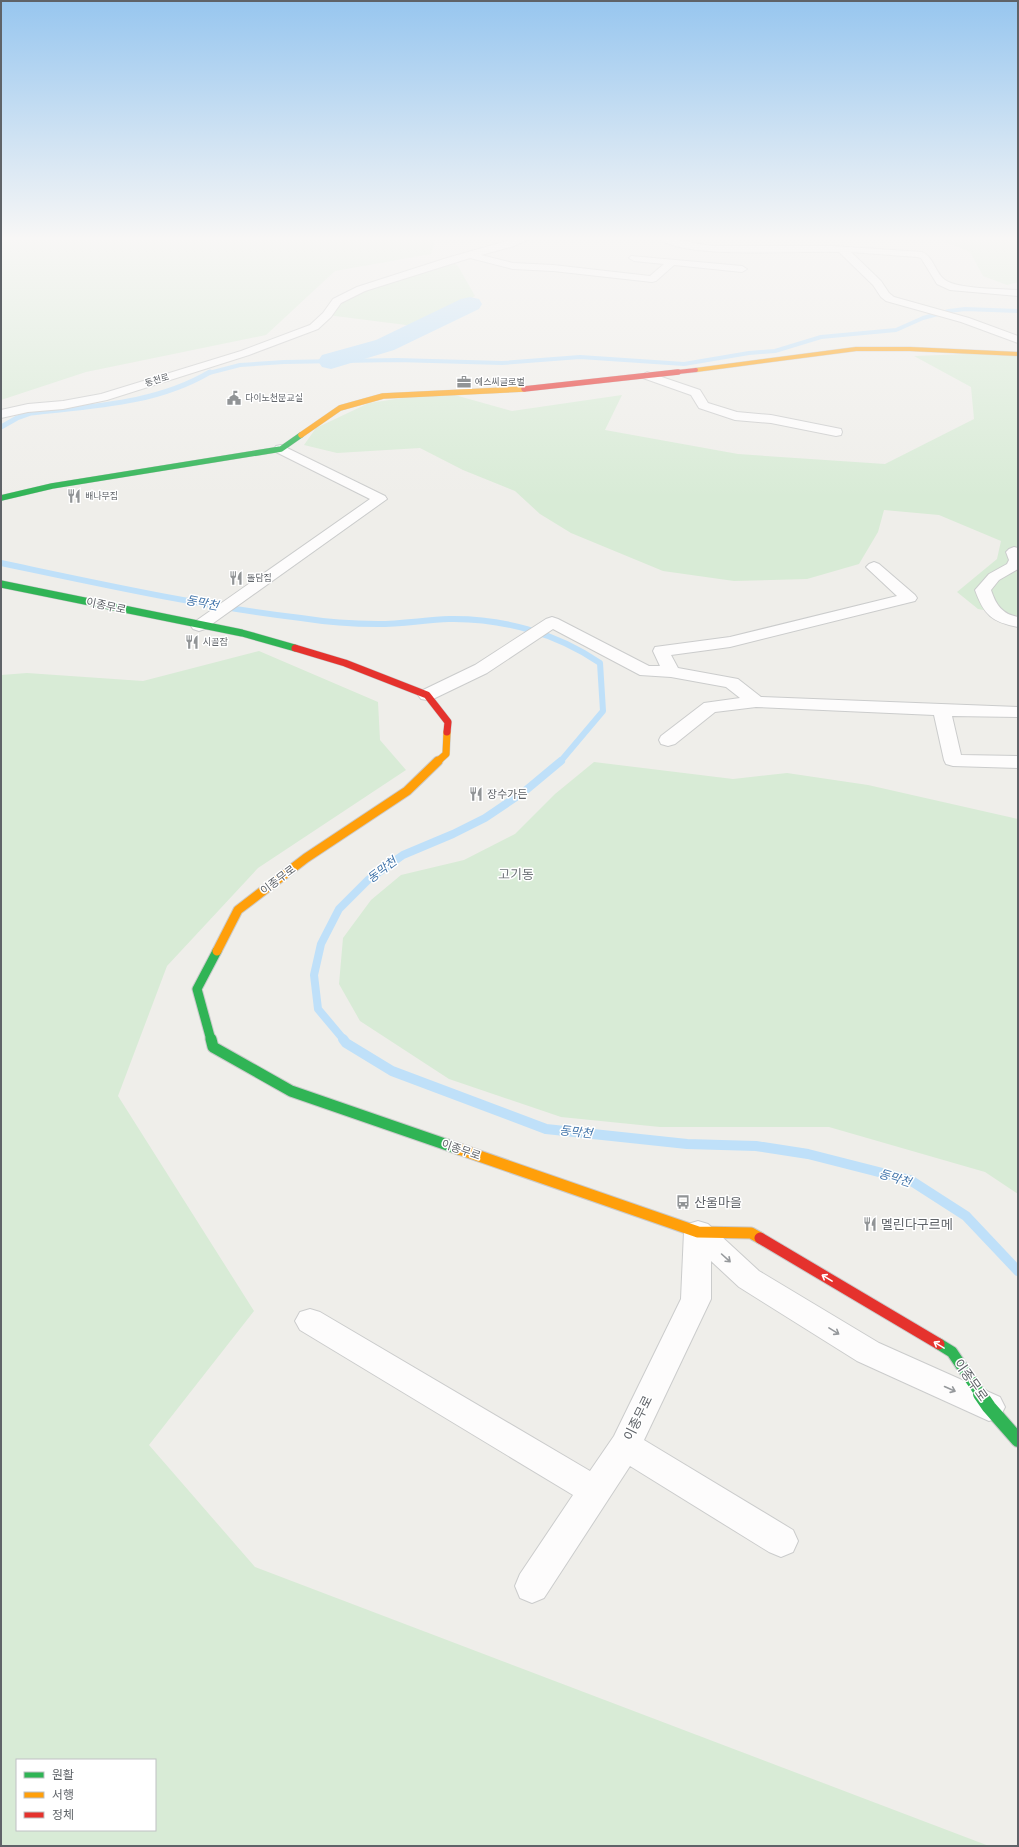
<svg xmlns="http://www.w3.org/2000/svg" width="1019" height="1847" font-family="'Work Sans','Noto Sans KR',sans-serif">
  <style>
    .green { fill: #d8ebd6; fill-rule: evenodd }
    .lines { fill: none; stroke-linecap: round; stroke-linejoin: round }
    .stream-far4 { stroke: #bfe0f9; stroke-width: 4 }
    .stream-far3 { stroke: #bfe0f9; stroke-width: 5 }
    .stream-far2 { stroke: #bfe0f9; stroke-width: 6 }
    .stream-far1 { stroke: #bfe0f9; stroke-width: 8 }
    .stream { stroke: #bfe0f9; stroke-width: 10 }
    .river { fill: #bfe0f9; fill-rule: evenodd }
    .street-casing { stroke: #cbcccc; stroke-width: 2 }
    .fast-far4-casing { stroke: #cacacb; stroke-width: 6 }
    .fast-far3-casing { stroke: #cacacb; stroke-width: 8 }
    .fast-far2-casing { stroke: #cacacb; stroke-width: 11 }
    .fast-far1-casing { stroke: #cacacb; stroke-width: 13 }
    .fast-casing { stroke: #cacacb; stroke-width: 16 }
    .slow-far4-casing { stroke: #cacacb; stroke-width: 5 }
    .slow-far3-casing { stroke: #cacacb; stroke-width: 6 }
    .slow-far2-casing { stroke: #cacacb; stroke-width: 8 }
    .slow-far1-casing { stroke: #cacacb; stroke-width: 11 }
    .slow-casing { stroke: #cacacb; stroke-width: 13 }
    .jam-far3-casing { stroke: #cacacb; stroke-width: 5 }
    .jam-far2-casing { stroke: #cacacb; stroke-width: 6 }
    .jam-far1-casing { stroke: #cacacb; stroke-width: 8 }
    .jam-casing { stroke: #cacacb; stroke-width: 13 }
    .street { fill: #fdfcfc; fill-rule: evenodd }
    .fast-far4 { stroke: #30b455; stroke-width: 5.5 }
    .fast-far3 { stroke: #30b455; stroke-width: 7 }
    .fast-far2 { stroke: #30b455; stroke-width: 9 }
    .fast-far1 { stroke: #30b455; stroke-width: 11 }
    .fast { stroke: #30b455; stroke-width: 14 }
    .slow-far4 { stroke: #ff9f0a; stroke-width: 4 }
    .slow-far3 { stroke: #ff9f0a; stroke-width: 5.5 }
    .slow-far2 { stroke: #ff9f0a; stroke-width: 7 }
    .slow-far1 { stroke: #ff9f0a; stroke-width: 9 }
    .slow { stroke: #ff9f0a; stroke-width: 11 }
    .jam-far3 { stroke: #e5322d; stroke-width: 4 }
    .jam-far2 { stroke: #e5322d; stroke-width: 5.5 }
    .jam-far1 { stroke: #e5322d; stroke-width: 7 }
    .jam { stroke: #e5322d; stroke-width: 11 }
    .oneway { stroke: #96999c }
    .oneway2 { stroke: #fff }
    .labels { text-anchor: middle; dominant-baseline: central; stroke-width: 3; stroke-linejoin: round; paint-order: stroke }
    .far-street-label { font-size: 9px; fill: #5f6368; stroke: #fff }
    .far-poi-label { font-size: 9px; fill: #5f6368; stroke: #fff; text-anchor: start }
    .street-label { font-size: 11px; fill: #5f6368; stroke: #fff }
    .poi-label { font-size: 11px; fill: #5f6368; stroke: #fff; text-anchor: start }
    .water-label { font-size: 12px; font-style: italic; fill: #4174aa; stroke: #fff }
    .quarter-label { font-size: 13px; fill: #70757a; stroke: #fff }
    .near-poi-label { font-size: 13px; fill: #5f6368; stroke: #fff; text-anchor: start }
    .near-street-label { font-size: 13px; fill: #5f6368; stroke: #fff }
  </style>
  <rect width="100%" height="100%" fill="#efeeea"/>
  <path class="green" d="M 1,238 L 436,238 L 431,254 L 335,271 L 266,335 L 86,372 L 1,400 Z
    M 936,238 L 1018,238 L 1018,282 L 1007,285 L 983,276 L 970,252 Z
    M 450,260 L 458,266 L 475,296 L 459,306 L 440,312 L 414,326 L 327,315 L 361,289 Z
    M 1018,352 L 1018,616 L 978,609 L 957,592 L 997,559 L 1001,541 L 939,515 L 884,510 L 878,532 L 859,564 L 807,579 L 734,581 L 663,571 L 571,533 L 540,514 L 515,491 L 463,470 L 420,448 L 337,453 L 304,445 L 316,428 L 369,403 L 444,392 L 512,411 L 622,395 L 605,430 L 738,454 L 885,464 L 974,419 L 971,387 L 914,356 Z
    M 259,651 L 378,702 L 380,740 L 406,770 L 258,868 L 167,966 L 118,1096 L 254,1311 L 149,1445 L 255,1567 L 989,1846 L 1,1846 L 1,675 L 27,673 L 143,681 ZM 17,1760 L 155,1760 L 155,1830 L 17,1830 Z
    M 594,762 L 733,779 L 787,773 L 868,785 L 1018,819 L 1018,1194 L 985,1172 L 829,1127 L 660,1127 L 561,1117 L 449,1079 L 360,1021 L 339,984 L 343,938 L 371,900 L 401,875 L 464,860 L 515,834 L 555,794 Z"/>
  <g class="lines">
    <path class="stream-far4" d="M 209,373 L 240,365 L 284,362 L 397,360 L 502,363 L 580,357 L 684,364 L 749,353 L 775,351 L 821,337 L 896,330 L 923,318 L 949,311 L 965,309 L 1018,311"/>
    <path class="stream-far3" d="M 1,427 L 17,418 L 31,413 C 93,406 156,404 210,372"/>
    <path class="stream-far2" d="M 1,563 C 101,584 200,606 301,618 C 326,622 352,624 378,624 C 401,624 425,620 449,619 C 502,618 556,633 600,663 L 603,711 L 560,762"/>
    <path class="stream-far1" d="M 344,1040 L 318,1009 L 314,975 L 321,944 L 339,909 L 368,880 L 403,855 L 453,834 L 485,818 L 525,791 L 561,761"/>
    <path class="stream" d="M 343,1039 L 346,1043 L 392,1071 L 546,1129 L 687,1144 L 756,1146 L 808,1154 L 910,1180 L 966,1216 L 1018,1271"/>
    <path class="river" d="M 470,297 L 479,299 L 482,304 L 479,309 L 394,350 L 331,369 L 322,367 L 318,361 L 322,355 L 376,340 L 461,299 Z"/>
    <defs>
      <path id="street" d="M 517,238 L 530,238 L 514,246 L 481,255 L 513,263 L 553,265 L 650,276 L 664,264 L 634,261 L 629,258 L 631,256 L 742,266 L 747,269 L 742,272 L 674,265 L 656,281 L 652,282 L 553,271 L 513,269 L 470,258 L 365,291 L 341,303 L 331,317 L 318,329 L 249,355 L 107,400 L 63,409 L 28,412 L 1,418 L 1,410 L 28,404 L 63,401 L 101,394 L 241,351 L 310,325 L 323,313 L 333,299 L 357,287 L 447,258 Z
        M 659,238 C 677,238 694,244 713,246 L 832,246 L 922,252 C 934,257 935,273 945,280 C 957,289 1002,289 1018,290 L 1018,296 L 950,290 L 937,284 L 921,258 L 917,257 L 851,252 L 881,281 L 889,293 L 894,297 L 969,318 L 1018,336 L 1018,343 L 961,322 L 886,301 L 881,297 L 873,285 L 839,252 C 804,250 681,260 659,238 Z
        M 647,372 L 700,390 L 708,403 L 737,412 L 771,415 L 841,429 L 842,432 L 841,435 L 836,436 L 771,423 L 735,420 L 699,408 L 691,395 L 643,378 L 641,376 Z
        M 281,445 L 385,496 L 387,499 L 205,629 L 199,631 L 193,629 L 191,626 L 193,623 L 370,499 L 276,452 L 274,449 L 276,446 Z
        M 1014,547 L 1018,548 L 1018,569 L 999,580 L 991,590 C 996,605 1002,614 1018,617 L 1018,627 C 992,622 984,615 975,590 L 989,574 L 1007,564 L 1009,560 L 1006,552 L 1009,549 Z
        M 874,562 L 879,564 L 915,595 L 917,598 L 915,601 L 730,647 L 671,655 L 678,668 L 738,679 L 761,697 L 1018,707 L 1018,717 L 952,716 L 961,755 L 1018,756 L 1018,768 L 953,766 L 946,764 L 944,760 L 934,715 L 756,707 L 715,712 L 675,744 L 668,746 L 661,744 L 659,740 L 661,736 L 704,703 L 740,698 L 726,687 L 671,677 L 640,675 L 553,629 L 487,673 L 433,699 L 427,700 L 421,699 L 418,695 L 421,691 L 475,665 L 546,619 L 552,617 L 558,619 L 649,666 L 660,666 L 653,651 L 655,647 L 730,637 L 897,596 L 866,567 L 869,564 Z
        M 698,1221 L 708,1224 L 759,1271 L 879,1343 L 1000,1397 L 1005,1407 L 1000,1417 L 989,1421 L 857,1361 L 739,1287 L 711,1261 L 711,1299 L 644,1440 L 793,1530 L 798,1541 L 793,1552 L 781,1557 L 769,1552 L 630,1466 L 544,1598 L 532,1603 L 520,1598 L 515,1586 L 520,1574 L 573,1495 L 300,1330 L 295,1321 L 300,1312 L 310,1309 L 320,1312 L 590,1471 L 614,1436 L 681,1299 L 684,1232 L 688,1224 Z"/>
      <path id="fast-far4" d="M 1,498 L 52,486 L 281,449 L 301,435"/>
      <path id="fast-far3" d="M 1,584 L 242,633 L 295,648"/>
      <path id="fast-far2" d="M 211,1040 L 197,989 L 217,951"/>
      <path id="fast-far1" d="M 211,1039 L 213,1047 L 291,1091 L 459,1149
        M 939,1344 L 952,1352 L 981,1395"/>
      <path id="fast" d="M 980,1394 L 989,1407 L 1018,1440"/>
      <path id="slow-far4" d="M 696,370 L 856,349 L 910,349 L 1018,354"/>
      <path id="slow-far3" d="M 301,435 L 340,408 L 383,396 L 524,389"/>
      <path id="slow-far2" d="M 437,762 L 446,754 L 447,732"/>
      <path id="slow-far1" d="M 217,951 L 238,910 L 306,858 L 407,791 L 438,761"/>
      <path id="slow" d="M 459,1149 L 698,1232 L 751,1233 L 760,1238"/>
      <path id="jam-far3" d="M 669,373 L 696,370"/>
      <path id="jam-far2" d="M 524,389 L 678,372"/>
      <path id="jam-far1" d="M 295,648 L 345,663 L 427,695 L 448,722 L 447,732"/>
      <path id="jam" d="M 760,1238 L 939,1344"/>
    </defs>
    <use href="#street" class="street-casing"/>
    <use href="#fast-far4" class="fast-far4-casing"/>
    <use href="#fast-far3" class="fast-far3-casing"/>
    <use href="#fast-far2" class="fast-far2-casing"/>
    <use href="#fast-far1" class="fast-far1-casing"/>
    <use href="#fast" class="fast-casing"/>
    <use href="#slow-far4" class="slow-far4-casing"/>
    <use href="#slow-far3" class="slow-far3-casing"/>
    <use href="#slow-far2" class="slow-far2-casing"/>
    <use href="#slow-far1" class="slow-far1-casing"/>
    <use href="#slow" class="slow-casing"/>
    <use href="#jam-far3" class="jam-far3-casing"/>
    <use href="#jam-far2" class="jam-far2-casing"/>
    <use href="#jam-far1" class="jam-far1-casing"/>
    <use href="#jam" class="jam-casing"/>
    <use href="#street" class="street"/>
    <use href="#fast-far4" class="fast-far4"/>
    <use href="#fast-far3" class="fast-far3"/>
    <use href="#fast-far2" class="fast-far2"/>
    <use href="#fast-far1" class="fast-far1"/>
    <use href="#fast" class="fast"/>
    <use href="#slow-far4" class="slow-far4"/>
    <use href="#slow-far3" class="slow-far3"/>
    <use href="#slow-far2" class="slow-far2"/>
    <use href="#slow-far1" class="slow-far1"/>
    <use href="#slow" class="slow"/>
    <use href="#jam-far3" class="jam-far3"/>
    <use href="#jam-far2" class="jam-far2"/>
    <use href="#jam-far1" class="jam-far1"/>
    <use href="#jam" class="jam"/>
  </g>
  <defs><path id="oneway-shaft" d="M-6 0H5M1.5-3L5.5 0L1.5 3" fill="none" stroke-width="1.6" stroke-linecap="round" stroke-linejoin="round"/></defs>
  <g class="oneway">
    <use href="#oneway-shaft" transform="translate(726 1258) rotate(42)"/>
    <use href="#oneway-shaft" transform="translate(834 1331) rotate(32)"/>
    <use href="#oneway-shaft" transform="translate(950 1389) rotate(24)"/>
  </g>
  <g class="oneway2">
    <use href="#oneway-shaft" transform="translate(827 1278) rotate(-149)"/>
    <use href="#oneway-shaft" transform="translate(939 1345) rotate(-149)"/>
  </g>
  <linearGradient id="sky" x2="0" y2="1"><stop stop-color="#97c6ef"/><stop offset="0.48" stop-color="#f8f7f6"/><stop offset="1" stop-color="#f8f7f6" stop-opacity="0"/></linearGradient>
  <rect width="1019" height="497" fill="url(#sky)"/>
  <defs>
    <symbol id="office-bare" viewBox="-9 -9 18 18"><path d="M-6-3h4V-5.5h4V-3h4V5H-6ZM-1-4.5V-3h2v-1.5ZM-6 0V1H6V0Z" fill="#919496" stroke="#fff" stroke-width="2.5" paint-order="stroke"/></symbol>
    <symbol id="civic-bare" viewBox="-9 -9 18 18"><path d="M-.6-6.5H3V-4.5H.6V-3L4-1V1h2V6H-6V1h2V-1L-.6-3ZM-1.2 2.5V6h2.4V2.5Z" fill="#919496" stroke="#fff" stroke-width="2.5" paint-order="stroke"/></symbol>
    <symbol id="restaurant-bare" viewBox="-9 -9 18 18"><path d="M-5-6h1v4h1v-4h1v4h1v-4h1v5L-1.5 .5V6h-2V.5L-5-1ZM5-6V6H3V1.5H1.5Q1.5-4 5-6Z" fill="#919496" stroke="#fff" stroke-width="2.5" paint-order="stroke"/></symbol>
    <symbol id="bus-bare" viewBox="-9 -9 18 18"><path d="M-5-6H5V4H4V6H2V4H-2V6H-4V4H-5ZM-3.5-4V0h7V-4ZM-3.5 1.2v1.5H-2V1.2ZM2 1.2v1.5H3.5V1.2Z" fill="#919496" stroke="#fff" stroke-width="2.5" paint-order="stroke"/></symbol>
  </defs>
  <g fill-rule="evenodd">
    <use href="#office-bare" x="454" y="372" width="20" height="20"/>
    <use href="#civic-bare" x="224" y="388" width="20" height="20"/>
    <use href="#restaurant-bare" x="64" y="486" width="20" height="20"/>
    <use href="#restaurant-bare" x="226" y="568" width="20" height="20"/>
    <use href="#restaurant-bare" x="182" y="632" width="20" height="20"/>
    <use href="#restaurant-bare" x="466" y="784" width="20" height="20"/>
    <use href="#bus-bare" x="673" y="1192" width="20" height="20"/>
    <use href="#restaurant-bare" x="860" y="1214" width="20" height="20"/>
  </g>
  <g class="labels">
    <g class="far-street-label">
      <text transform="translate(157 380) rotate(-17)">동천로</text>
    </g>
    <g class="far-poi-label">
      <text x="475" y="382">에스씨글로벌</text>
      <text x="245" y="398">다이노천문교실</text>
      <text x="85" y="496">배나무집</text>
      <text x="247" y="578">돌담집</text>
      <text x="203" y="642">시골잡</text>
    </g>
    <g class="street-label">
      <text transform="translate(106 606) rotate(12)">이종무로</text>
      <text transform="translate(278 880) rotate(-37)">이종무로</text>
      <text transform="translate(461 1150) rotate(19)">이종무로</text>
    </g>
    <g class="poi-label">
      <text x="487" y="794">장수가든</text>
    </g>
    <g class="water-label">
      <text transform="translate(202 603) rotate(11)">동막천</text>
      <text transform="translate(382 870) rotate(-37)">동막천</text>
      <text transform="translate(576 1132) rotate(6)">동막천</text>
      <text transform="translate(895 1178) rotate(17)">동막천</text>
    </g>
    <g class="quarter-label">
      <text x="516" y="874">고기동</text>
    </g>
    <g class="near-poi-label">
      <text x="694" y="1202">산울마을</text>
      <text x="881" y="1224">멜린다구르메</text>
    </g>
    <g class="near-street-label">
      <text transform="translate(971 1380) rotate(55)">이종무로</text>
      <text transform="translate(638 1418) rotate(-64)">이종무로</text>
    </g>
  </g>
  <rect width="1019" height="1847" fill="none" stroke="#5f6368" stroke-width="4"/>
  <rect x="16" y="1759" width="140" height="72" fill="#ffffff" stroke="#bfc1c3"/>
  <rect x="24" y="1772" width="20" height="6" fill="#30b455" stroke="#bfc1c3"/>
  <text x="52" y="1779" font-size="12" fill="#5f6368">원활</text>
  <rect x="24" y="1792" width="20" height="6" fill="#ff9f0a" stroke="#bfc1c3"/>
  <text x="52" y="1799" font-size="12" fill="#5f6368">서행</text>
  <rect x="24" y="1812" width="20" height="6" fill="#e5322d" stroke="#bfc1c3"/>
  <text x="52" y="1819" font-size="12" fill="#5f6368">정체</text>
</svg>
